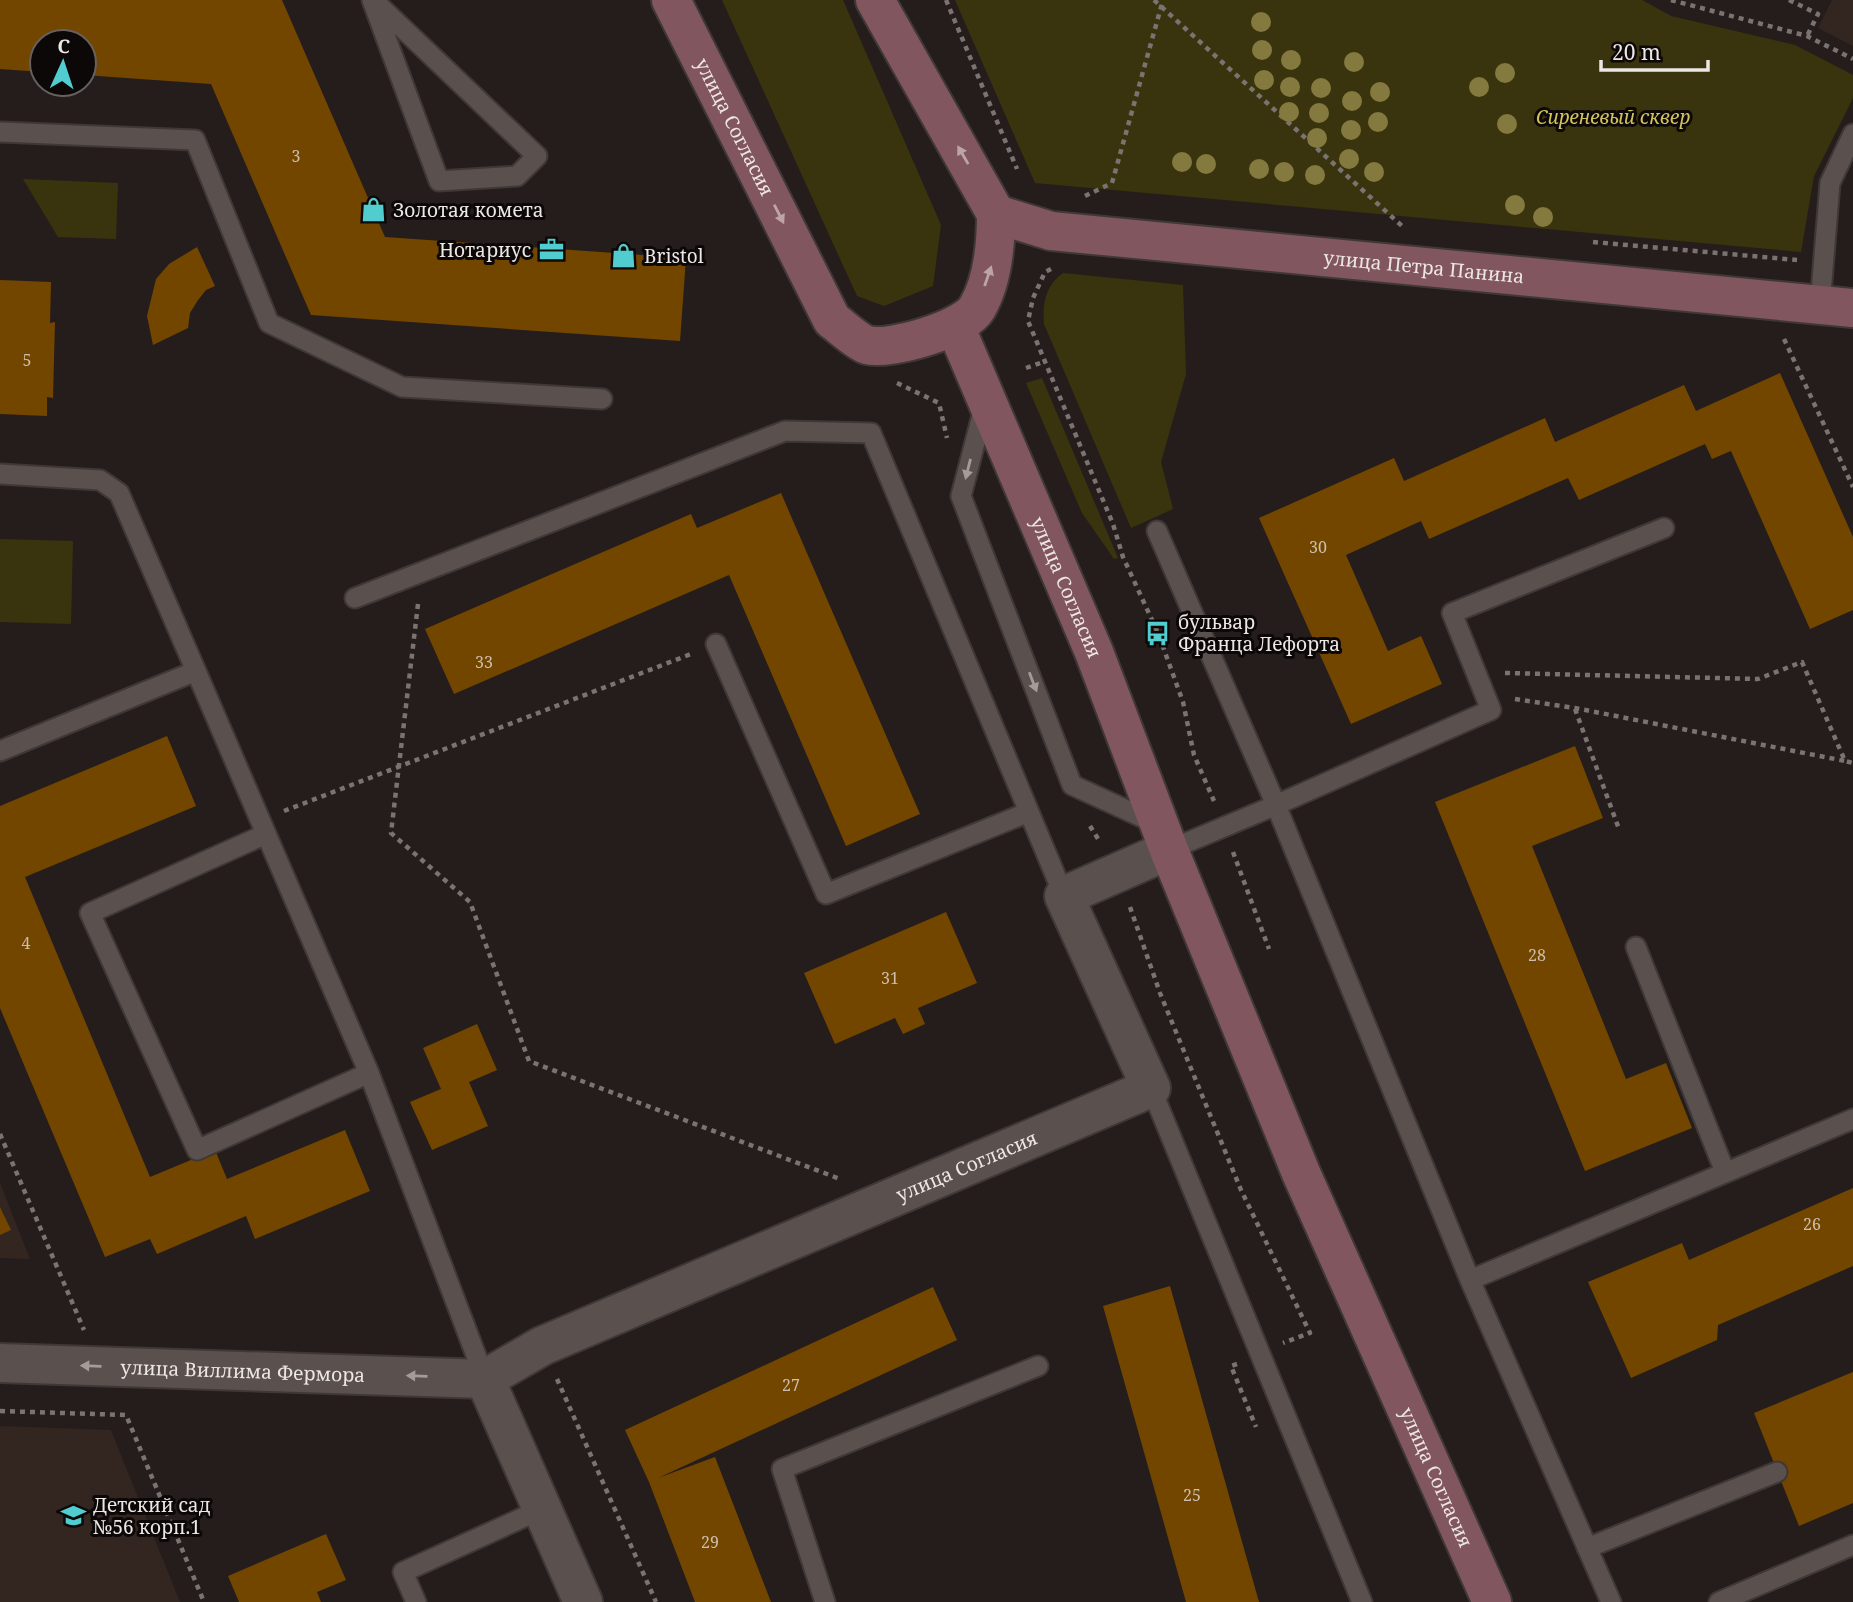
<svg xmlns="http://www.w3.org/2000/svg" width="1853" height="1602" font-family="'Noto Serif',serif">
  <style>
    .built { fill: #332520 }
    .green { fill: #3a340e }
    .building { fill: #734600 }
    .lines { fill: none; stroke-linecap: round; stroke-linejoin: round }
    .lane-casing { stroke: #3f3837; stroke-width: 23 }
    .street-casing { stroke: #3f3837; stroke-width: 42 }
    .secondary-casing { stroke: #3f3837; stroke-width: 42 }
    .path { stroke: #7a7371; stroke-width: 4.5; stroke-dasharray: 5 5; stroke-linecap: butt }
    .lane { stroke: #5a514e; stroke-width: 19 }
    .street { stroke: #5a514e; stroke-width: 38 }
    .secondary { stroke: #82565e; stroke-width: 38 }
    .tree { fill: #84793e }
    .oneway { fill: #bca5a8 }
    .oneway2 { fill: #a39c9a }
    .labels { text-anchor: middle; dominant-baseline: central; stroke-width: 6; stroke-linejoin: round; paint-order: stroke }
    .number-label { font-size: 16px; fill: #cebeac }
    .park-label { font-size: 19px; font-style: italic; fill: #d2c45b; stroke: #0c0807 }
    .street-label { font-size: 19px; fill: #ece6e5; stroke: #0c0807 }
    .poi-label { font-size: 19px; fill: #ece6e5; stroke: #0c0807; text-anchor: start }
  </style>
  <rect width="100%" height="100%" fill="#251d1b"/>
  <path class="built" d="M 1832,0 L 1853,0 L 1853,46 L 1818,28 Z
    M 0,1183 L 30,1259 L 0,1258 Z
    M 0,1426 L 111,1430 L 180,1602 L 0,1602 Z"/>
  <path class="green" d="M 722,0 L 843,0 L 941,225 L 933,286 L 884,306 L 857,296 Z
    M 955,0 L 1642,0 L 1671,16 L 1795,45 L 1853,75 L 1853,98 L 1814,176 L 1801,252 L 1035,183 Z
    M 23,179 L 118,183 L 116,239 L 58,237 Z
    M 1063,273 L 1183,285 L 1186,374 L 1161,462 L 1173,509 L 1131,528 L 1044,324 C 1042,303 1046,285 1063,273 Z
    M 1042,378 L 1118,558 L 1114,559 L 1082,513 L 1026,383 Z
    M 0,539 L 73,541 L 71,624 L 0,622 Z"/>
  <path class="building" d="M 0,0 L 282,0 L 385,237 L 686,258 L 680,341 L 311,315 L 211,84 L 84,75 L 84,42 L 42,42 L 42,72 L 0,69 Z
    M 197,247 L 215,286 L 206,290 L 198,300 L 190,313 L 188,328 L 153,345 L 147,316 L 156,279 L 169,264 Z
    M 0,280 L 51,282 L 50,323 L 55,322 L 53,398 L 47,397 L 47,416 L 0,414 Z
    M 1780,373 L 1853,537 L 1853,610 L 1810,629 L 1731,451 L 1712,459 L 1705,444 L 1579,500 L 1568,478 L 1429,539 L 1421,521 L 1346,555 L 1388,651 L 1421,636 L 1442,684 L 1351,724 L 1259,518 L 1394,458 L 1404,481 L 1545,418 L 1555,442 L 1684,385 L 1696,411 Z
    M 781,493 L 920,814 L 846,846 L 729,575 L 454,694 L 425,629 L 691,514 L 697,528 Z
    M 167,736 L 196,806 L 25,877 L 150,1177 L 215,1150 L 227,1179 L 345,1130 L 370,1191 L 255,1239 L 246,1216 L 157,1254 L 150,1239 L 105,1257 L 0,1008 L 0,806 Z
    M 1575,746 L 1603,818 L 1532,846 L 1626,1079 L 1666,1063 L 1692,1128 L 1585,1171 L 1435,802 Z
    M 946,912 L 977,983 L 918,1008 L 925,1024 L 903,1034 L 895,1018 L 835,1044 L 804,973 Z
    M 477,1024 L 497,1070 L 469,1082 L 488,1126 L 432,1150 L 410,1102 L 441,1089 L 423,1048 Z
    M 1853,1188 L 1853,1266 L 1718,1325 L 1717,1340 L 1631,1378 L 1588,1282 L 1682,1243 L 1689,1260 Z
    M 0,1207 L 11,1230 L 0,1235 Z
    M 1170,1286 L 1259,1602 L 1186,1602 L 1103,1306 Z
    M 933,1287 L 957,1340 L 658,1478 L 715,1457 L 771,1602 L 695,1602 L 649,1482 L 625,1430 Z
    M 1853,1372 L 1853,1503 L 1799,1526 L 1754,1413 Z
    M 326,1534 L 346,1580 L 317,1592 L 321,1602 L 239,1602 L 228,1576 Z"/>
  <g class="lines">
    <defs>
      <path id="lane" d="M 372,0 L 439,181 L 517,176 L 537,156 L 373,0
        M 0,132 L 195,140 L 269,323 L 402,387 L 602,399
        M 1820,305 L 1830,183 L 1853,134
        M 985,404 L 961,496 L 1072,785 L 1157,824
        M 0,474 L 100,480 L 119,493 L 196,671
        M 1157,531 L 1276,805 L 1491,710 L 1452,613 L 1664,528
        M 355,598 L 785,431 L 871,433 L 1064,896
        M 716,644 L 826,894 L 1029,812
        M 0,751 L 196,671 L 369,1073 L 485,1379
        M 266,834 L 90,913 L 197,1150 L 369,1073
        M 1169,850 L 1276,805 L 1470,1280 L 1611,1602
        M 1636,947 L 1725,1172
        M 1151,1088 L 1362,1602
        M 1470,1280 L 1853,1119
        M 1587,1548 L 1777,1472
        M 416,1602 L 403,1572 L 542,1509
        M 825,1602 L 782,1469 L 1038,1366
        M 1719,1602 L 1853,1545"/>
      <g id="street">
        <path id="s1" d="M 0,1363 L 485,1379"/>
        <path id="s2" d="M 485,1379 L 542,1346 L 1151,1088 L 1064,896 L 1169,850"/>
        <path d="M 485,1379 L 583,1602"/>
      </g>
      <g id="secondary">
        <path id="s3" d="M 671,0 L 832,320 C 842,327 856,341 867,345 C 890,351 965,329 977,308 C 993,281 996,245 996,214 L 875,0"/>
        <path id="s4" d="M 996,214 L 1051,231 L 1853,308"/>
        <path id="s5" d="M 955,326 L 1094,652 L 1169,850 L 1301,1173 L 1492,1602"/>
      </g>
    </defs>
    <use href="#lane" class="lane-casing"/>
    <use href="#street" class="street-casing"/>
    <use href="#secondary" class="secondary-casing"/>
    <path class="path" d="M 946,0 L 1017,169
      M 1154,0 L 1402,226
      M 1671,0 L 1807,36 L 1853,59
      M 1789,0 L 1818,14 L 1807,36
      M 1085,196 L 1112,183 L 1163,0
      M 1593,242 L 1797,260
      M 1051,269 L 1045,272 L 1033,298 L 1028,321 L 1113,524 L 1123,557 L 1158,633 L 1183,702 L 1194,755 L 1214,801
      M 1784,339 L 1853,487
      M 1026,368 L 1043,362
      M 897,383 L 939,403 L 947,438
      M 418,604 L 391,833 L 470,902 L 529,1061 L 840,1179
      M 1505,673 L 1758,679 L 1802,662 L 1845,761 L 1853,763
      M 1515,699 L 1575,708 L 1845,761
      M 1575,709 L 1619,829
      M 284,811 L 691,654
      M 1090,826 L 1100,842
      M 1233,852 L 1269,949
      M 1130,907 L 1160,993 L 1241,1190 L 1310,1333 L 1283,1343
      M 0,1134 L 84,1330
      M 1237,1364 L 1231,1366 L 1256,1427
      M 557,1379 L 656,1602
      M 0,1411 L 126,1415 L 204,1602"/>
    <use href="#lane" class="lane"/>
    <use href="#street" class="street"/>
    <use href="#secondary" class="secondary"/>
  </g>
  <g class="tree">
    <circle cx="1261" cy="22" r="10"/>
    <circle cx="1262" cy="50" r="10"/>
    <circle cx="1291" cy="60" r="10"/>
    <circle cx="1354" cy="62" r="10"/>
    <circle cx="1505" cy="73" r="10"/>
    <circle cx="1264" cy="80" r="10"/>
    <circle cx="1290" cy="87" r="10"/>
    <circle cx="1479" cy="87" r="10"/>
    <circle cx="1321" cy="88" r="10"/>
    <circle cx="1380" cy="92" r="10"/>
    <circle cx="1352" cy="101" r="10"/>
    <circle cx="1289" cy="112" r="10"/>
    <circle cx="1319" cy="113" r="10"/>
    <circle cx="1378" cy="122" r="10"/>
    <circle cx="1507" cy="124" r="10"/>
    <circle cx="1351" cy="130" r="10"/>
    <circle cx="1317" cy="138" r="10"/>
    <circle cx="1349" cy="159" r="10"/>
    <circle cx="1182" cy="162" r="10"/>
    <circle cx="1206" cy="164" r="10"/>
    <circle cx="1259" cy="169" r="10"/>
    <circle cx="1284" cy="172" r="10"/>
    <circle cx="1374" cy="172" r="10"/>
    <circle cx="1315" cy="175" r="10"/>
    <circle cx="1515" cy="205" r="10"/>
    <circle cx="1543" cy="217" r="10"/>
  </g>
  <defs><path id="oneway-solid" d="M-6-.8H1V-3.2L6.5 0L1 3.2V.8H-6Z" transform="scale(1.75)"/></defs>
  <g class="oneway">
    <use href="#oneway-solid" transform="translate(963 155) rotate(-120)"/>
    <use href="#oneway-solid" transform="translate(779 214) rotate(63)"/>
    <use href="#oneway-solid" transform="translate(988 276) rotate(-71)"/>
  </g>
  <g class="oneway2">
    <use href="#oneway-solid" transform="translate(968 469) rotate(104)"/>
    <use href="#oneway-solid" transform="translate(1033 682) rotate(69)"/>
    <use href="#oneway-solid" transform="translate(91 1366) rotate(-178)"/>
    <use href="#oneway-solid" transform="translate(417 1376) rotate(-178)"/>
  </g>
  <defs>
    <symbol id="shop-bare" viewBox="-9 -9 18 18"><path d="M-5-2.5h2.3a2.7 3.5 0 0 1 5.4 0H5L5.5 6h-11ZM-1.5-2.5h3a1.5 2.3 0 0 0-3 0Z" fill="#52cdcf" stroke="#0c0807" stroke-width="2.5" paint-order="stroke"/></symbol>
    <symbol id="office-bare" viewBox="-9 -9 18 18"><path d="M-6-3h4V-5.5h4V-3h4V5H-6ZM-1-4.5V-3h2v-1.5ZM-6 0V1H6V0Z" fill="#52cdcf" stroke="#0c0807" stroke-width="2.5" paint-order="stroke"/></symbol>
    <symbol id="bus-bare" viewBox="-9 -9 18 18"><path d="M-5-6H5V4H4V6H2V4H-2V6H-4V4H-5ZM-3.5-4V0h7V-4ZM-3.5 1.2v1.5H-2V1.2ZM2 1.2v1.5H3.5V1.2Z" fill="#52cdcf" stroke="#0c0807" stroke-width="2.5" paint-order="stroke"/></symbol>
    <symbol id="school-bare" viewBox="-9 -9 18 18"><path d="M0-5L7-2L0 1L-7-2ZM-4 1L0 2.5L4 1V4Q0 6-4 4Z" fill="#52cdcf" stroke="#0c0807" stroke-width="2.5" paint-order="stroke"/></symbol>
  </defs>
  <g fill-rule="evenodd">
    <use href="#shop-bare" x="356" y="192" width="35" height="35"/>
    <use href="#office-bare" x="534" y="232" width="35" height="35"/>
    <use href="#shop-bare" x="606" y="238" width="35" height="35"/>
    <use href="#bus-bare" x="1140" y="616" width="35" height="35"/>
    <use href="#school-bare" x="56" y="1498" width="35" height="35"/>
  </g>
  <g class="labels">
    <g class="number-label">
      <text x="296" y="156">3</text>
      <text x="27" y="360">5</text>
      <text x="1318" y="547">30</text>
      <text x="484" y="662">33</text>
      <text x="26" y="943">4</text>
      <text x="1537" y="955">28</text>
      <text x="890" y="978">31</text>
      <text x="1812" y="1224">26</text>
      <text x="791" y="1385">27</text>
      <text x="1192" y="1495">25</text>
      <text x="710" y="1542">29</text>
    </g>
    <g class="park-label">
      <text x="1613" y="117">Сиреневый сквер</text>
    </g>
    <g class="street-label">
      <text stroke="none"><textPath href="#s3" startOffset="142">улица Согласия</textPath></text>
      <text stroke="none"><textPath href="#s4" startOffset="432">улица Петра Панина</textPath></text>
      <text stroke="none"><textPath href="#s5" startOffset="284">улица Согласия</textPath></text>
      <text stroke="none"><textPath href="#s2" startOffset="527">улица Согласия</textPath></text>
      <text stroke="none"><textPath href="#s1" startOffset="243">улица Виллима Фермора</textPath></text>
      <text stroke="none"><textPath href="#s5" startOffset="1248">улица Согласия</textPath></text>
    </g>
    <g class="poi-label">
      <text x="393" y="210">Золотая комета</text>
      <text x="531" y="250" text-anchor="end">Нотариус</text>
      <text x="644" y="256">Bristol</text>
      <text x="1178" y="622">бульвар<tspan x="1178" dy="22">Франца Лефорта</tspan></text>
      <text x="93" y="1505">Детский сад<tspan x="93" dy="22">№56 корп.1</tspan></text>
    </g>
  </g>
  <g transform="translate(63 63) rotate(3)"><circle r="33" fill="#0c0807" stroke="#666160" stroke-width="2"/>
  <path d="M0-5L12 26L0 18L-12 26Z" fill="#52cdcf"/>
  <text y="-10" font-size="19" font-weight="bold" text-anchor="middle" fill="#ece6e5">С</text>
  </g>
  <path d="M1601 60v10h107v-10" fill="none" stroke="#ece6e5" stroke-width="3.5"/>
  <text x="1612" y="60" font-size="21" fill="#ece6e5" stroke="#0c0807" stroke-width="5" paint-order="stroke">20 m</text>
</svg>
